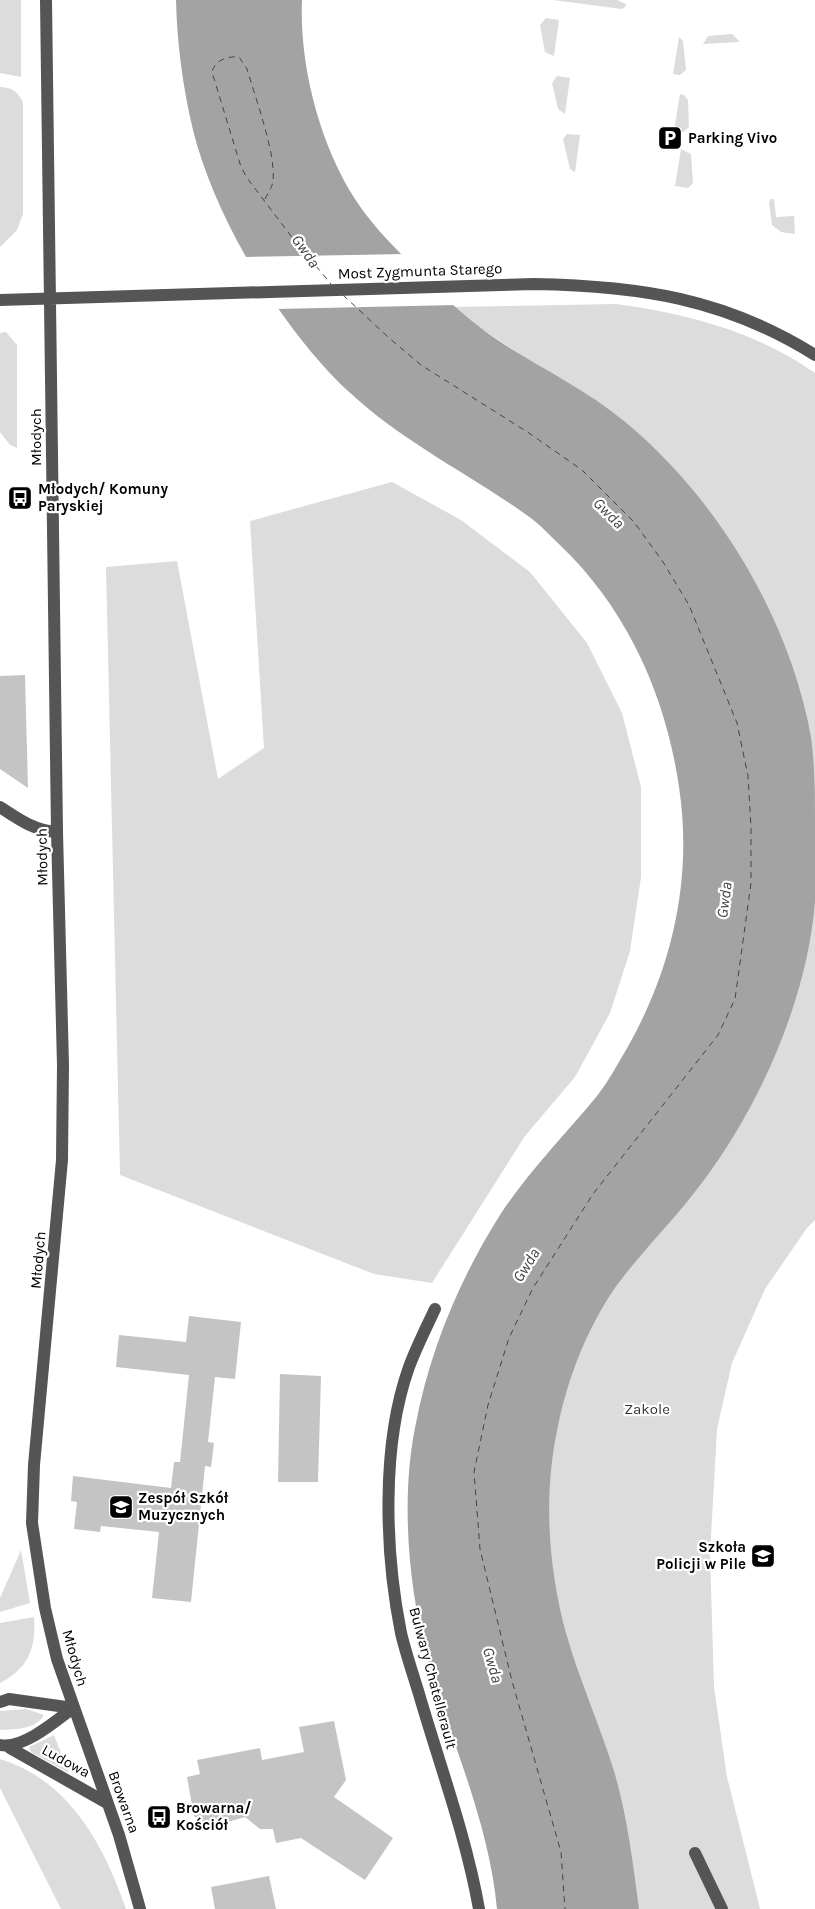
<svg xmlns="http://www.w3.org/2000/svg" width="815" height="1909" font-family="Karla,sans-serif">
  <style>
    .green { fill: #dcdcdc }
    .water { fill: #a3a3a3 }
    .pier { fill: #fff }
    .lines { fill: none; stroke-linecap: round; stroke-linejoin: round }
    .ferry { stroke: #444; stroke-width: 1; stroke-dasharray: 6 5; stroke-linecap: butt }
    .building { fill: #c4c4c4 }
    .minor { stroke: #555; stroke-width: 12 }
    .labels { text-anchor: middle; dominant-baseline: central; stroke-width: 4.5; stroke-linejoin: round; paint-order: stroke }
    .poi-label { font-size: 15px; font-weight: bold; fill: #000; stroke: #fff; text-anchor: start }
    .street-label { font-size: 15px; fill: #000; stroke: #fff }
    .park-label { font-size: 15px; fill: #333; stroke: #fff }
    .water-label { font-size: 16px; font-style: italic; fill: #444; stroke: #fff }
  </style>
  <rect width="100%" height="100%" fill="#fff"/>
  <path class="green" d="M 0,0 L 21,0 L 21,77 L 0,73 Z
    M 553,0 L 617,0 L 626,4 L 626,6 L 622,9 Z
    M 546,18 L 559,20 L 554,56 L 545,52 L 540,25 Z
    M 732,34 L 740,42 L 703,44 L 708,36 Z
    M 679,37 L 683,41 L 686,70 L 680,75 L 673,74 Z
    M 557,76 L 570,78 L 565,114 L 558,109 L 552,83 Z
    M 0,87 C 11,87 18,92 23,102 L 23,214 L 17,230 L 0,247 Z
    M 680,94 L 684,95 L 688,100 L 689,127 L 683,132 L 674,130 Z
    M 567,134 L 580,135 L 575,172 L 570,169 L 563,139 Z
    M 681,149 L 691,154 L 693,183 L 688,188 L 675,186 Z
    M 771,199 L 774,199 L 776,217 L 794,216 L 795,234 L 781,232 L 772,225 L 769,202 Z
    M 616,304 C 686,313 757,332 815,373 L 815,1220 L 807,1228 L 765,1289 L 732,1363 L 717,1429 L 710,1554 L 714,1687 L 727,1777 L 760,1909 L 634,1909 L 549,1565 L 549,1445 L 578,1345 L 792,997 L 537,365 L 448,307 Z
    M 6,332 L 17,345 L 17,448 L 10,445 L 0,432 L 0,333 Z
    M 392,482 L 461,520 L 530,572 L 587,643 L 622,713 L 641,787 L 641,877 L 630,951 L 610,1013 L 575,1077 L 525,1136 L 432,1283 L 374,1274 L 120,1175 L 106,567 L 177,561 L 218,779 L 264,748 L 250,521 Z
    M 21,1550 L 30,1603 L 0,1612 L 0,1598 Z
    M 34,1617 C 36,1648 29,1668 0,1683 L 0,1623 Z
    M 26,1709 L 44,1715 C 35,1730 16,1729 0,1730 L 0,1711 Z
    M 54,1735 L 69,1773 L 31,1752 L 29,1747 Z
    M 0,1759 C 69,1780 104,1845 126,1909 L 61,1909 L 0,1788 Z"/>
  <path class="water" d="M 176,0 L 302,0 C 299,65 320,145 355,199 C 371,224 392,245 413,266 C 436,289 459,312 486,332 C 531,364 582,386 624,421 C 717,497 790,619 811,737 C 815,766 815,796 815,825 C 815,850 815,876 815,902 C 807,1000 760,1106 701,1184 C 675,1219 643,1250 617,1285 C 588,1326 568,1377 558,1426 C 543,1494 548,1567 566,1633 C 579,1679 599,1723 613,1768 C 627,1813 633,1863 639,1909 L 497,1909 C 489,1821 450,1740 427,1656 C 408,1587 401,1498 415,1428 C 429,1352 459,1280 500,1215 C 528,1172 564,1136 597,1096 C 608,1082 617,1065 626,1050 C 672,970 693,879 679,787 C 666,696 627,609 560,545 C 550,536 540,524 528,516 C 468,473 404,443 348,391 C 282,329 215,219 193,130 C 183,88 177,44 176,0 Z"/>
  <path class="pier" d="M 405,254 L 456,305 L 276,309 L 244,257 Z"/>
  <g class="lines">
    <path class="ferry" d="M 265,199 C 268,193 272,188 273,181 C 276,153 255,97 247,69 L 239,57 C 227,56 215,60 212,72 L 241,167 L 247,178 L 291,236 L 331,284
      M 343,295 L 388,337 L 421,365 L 529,433 L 582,470 L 634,522 L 663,562 L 689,605 L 737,723 L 748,776 L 751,827 L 751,883 L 735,999 L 718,1035 L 593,1194 L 533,1288 L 509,1338 L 488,1405 L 474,1472 L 480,1549 L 512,1681 L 561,1852 L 565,1909"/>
  </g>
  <path class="building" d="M 25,675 L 28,788 L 0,769 L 0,676 Z
    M 189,1316 L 241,1322 L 235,1379 L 215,1377 L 208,1442 L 214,1443 L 211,1467 L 205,1466 L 191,1602 L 152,1598 L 159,1532 L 101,1526 L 100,1532 L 74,1529 L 77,1502 L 71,1501 L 73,1476 L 171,1488 L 174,1462 L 180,1462 L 189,1375 L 116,1367 L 119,1335 L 186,1342 Z
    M 280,1374 L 321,1376 L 318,1482 L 278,1482 Z
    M 334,1721 L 346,1780 L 334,1797 L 393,1838 L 365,1880 L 301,1838 L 276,1843 L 273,1829 L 260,1829 L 245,1817 L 210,1827 L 194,1816 L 187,1777 L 200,1774 L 197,1760 L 260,1748 L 262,1760 L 304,1752 L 299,1727 Z
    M 269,1876 L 276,1909 L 215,1909 L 211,1887 Z"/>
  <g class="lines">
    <path class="minor" d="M 46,0 L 57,832 L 63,1065 L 62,1160 L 34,1465 L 32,1523 L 45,1608 L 57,1659 L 119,1835 L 140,1909
      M 0,300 L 534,284 C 639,286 724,298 815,355
      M 0,807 C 18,819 35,831 57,832
      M 435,1309 C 426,1328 416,1348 409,1367 C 381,1445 385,1553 401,1633 C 406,1654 413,1674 419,1694 C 440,1766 466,1836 479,1909
      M 0,1702 L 9,1699 L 73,1708
      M 0,1745 C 22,1750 56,1721 73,1708
      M 10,1748 L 107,1803
      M 695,1853 L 722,1909"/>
  </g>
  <defs>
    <symbol id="parking-square" viewBox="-11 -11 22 22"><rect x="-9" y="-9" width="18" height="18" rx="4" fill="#000" stroke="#fff"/><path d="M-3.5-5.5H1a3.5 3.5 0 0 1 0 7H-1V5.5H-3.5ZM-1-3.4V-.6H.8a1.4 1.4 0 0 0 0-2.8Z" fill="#fff"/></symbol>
    <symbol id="bus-square" viewBox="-11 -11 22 22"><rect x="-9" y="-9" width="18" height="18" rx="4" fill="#000" stroke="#fff"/><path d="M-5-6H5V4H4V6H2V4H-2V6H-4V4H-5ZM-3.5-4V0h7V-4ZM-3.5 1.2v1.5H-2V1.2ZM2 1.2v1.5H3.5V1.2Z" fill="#fff"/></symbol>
    <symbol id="school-square" viewBox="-11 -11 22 22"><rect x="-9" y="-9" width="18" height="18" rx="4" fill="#000" stroke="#fff"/><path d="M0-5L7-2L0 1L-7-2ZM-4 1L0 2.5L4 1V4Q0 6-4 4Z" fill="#fff"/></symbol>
    <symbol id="university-square" viewBox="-11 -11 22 22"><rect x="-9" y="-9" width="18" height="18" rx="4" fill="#000" stroke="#fff"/><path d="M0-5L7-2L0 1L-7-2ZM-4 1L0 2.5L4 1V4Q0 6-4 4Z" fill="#fff"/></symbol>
  </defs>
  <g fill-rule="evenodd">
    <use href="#parking-square" x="656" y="124" width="28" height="28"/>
    <use href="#bus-square" x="6" y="484" width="28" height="28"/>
    <use href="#school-square" x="107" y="1493" width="28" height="28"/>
    <use href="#university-square" x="749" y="1542" width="28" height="28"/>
    <use href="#bus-square" x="145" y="1803" width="28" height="28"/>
  </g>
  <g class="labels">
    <g class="poi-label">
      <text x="688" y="138">Parking Vivo</text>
      <text x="38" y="489">Młodych/ Komuny<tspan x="38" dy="17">Paryskiej</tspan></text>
      <text x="138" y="1498">Zespół Szkół<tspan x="138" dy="17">Muzycznych</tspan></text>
      <text x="746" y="1547" text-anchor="end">Szkoła<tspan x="746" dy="17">Policji w Pile</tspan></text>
      <text x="176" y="1808">Browarna/<tspan x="176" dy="17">Kościół</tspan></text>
    </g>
    <g class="street-label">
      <text transform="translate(420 271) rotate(-2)">Most Zygmunta Starego</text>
      <text transform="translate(36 437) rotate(-90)">Młodych</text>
      <text transform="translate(42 857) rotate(-91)">Młodych</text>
      <text transform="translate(38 1260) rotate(-85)">Młodych</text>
      <text transform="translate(75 1658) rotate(74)">Młodych</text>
      <text transform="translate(433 1678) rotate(75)">Bulwary Chatellerault</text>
      <text transform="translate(66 1761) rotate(29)">Ludowa</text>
      <text transform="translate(124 1802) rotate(70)">Browarna</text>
    </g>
    <g class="park-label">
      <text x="647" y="1409">Zakole</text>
    </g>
    <g class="water-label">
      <text transform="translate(306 251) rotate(55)">Gwda</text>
      <text transform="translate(609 513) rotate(45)">Gwda</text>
      <text transform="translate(724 900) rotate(-82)">Gwda</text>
      <text transform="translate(526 1265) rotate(-58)">Gwda</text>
      <text transform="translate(493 1665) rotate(74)">Gwda</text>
    </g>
  </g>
</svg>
